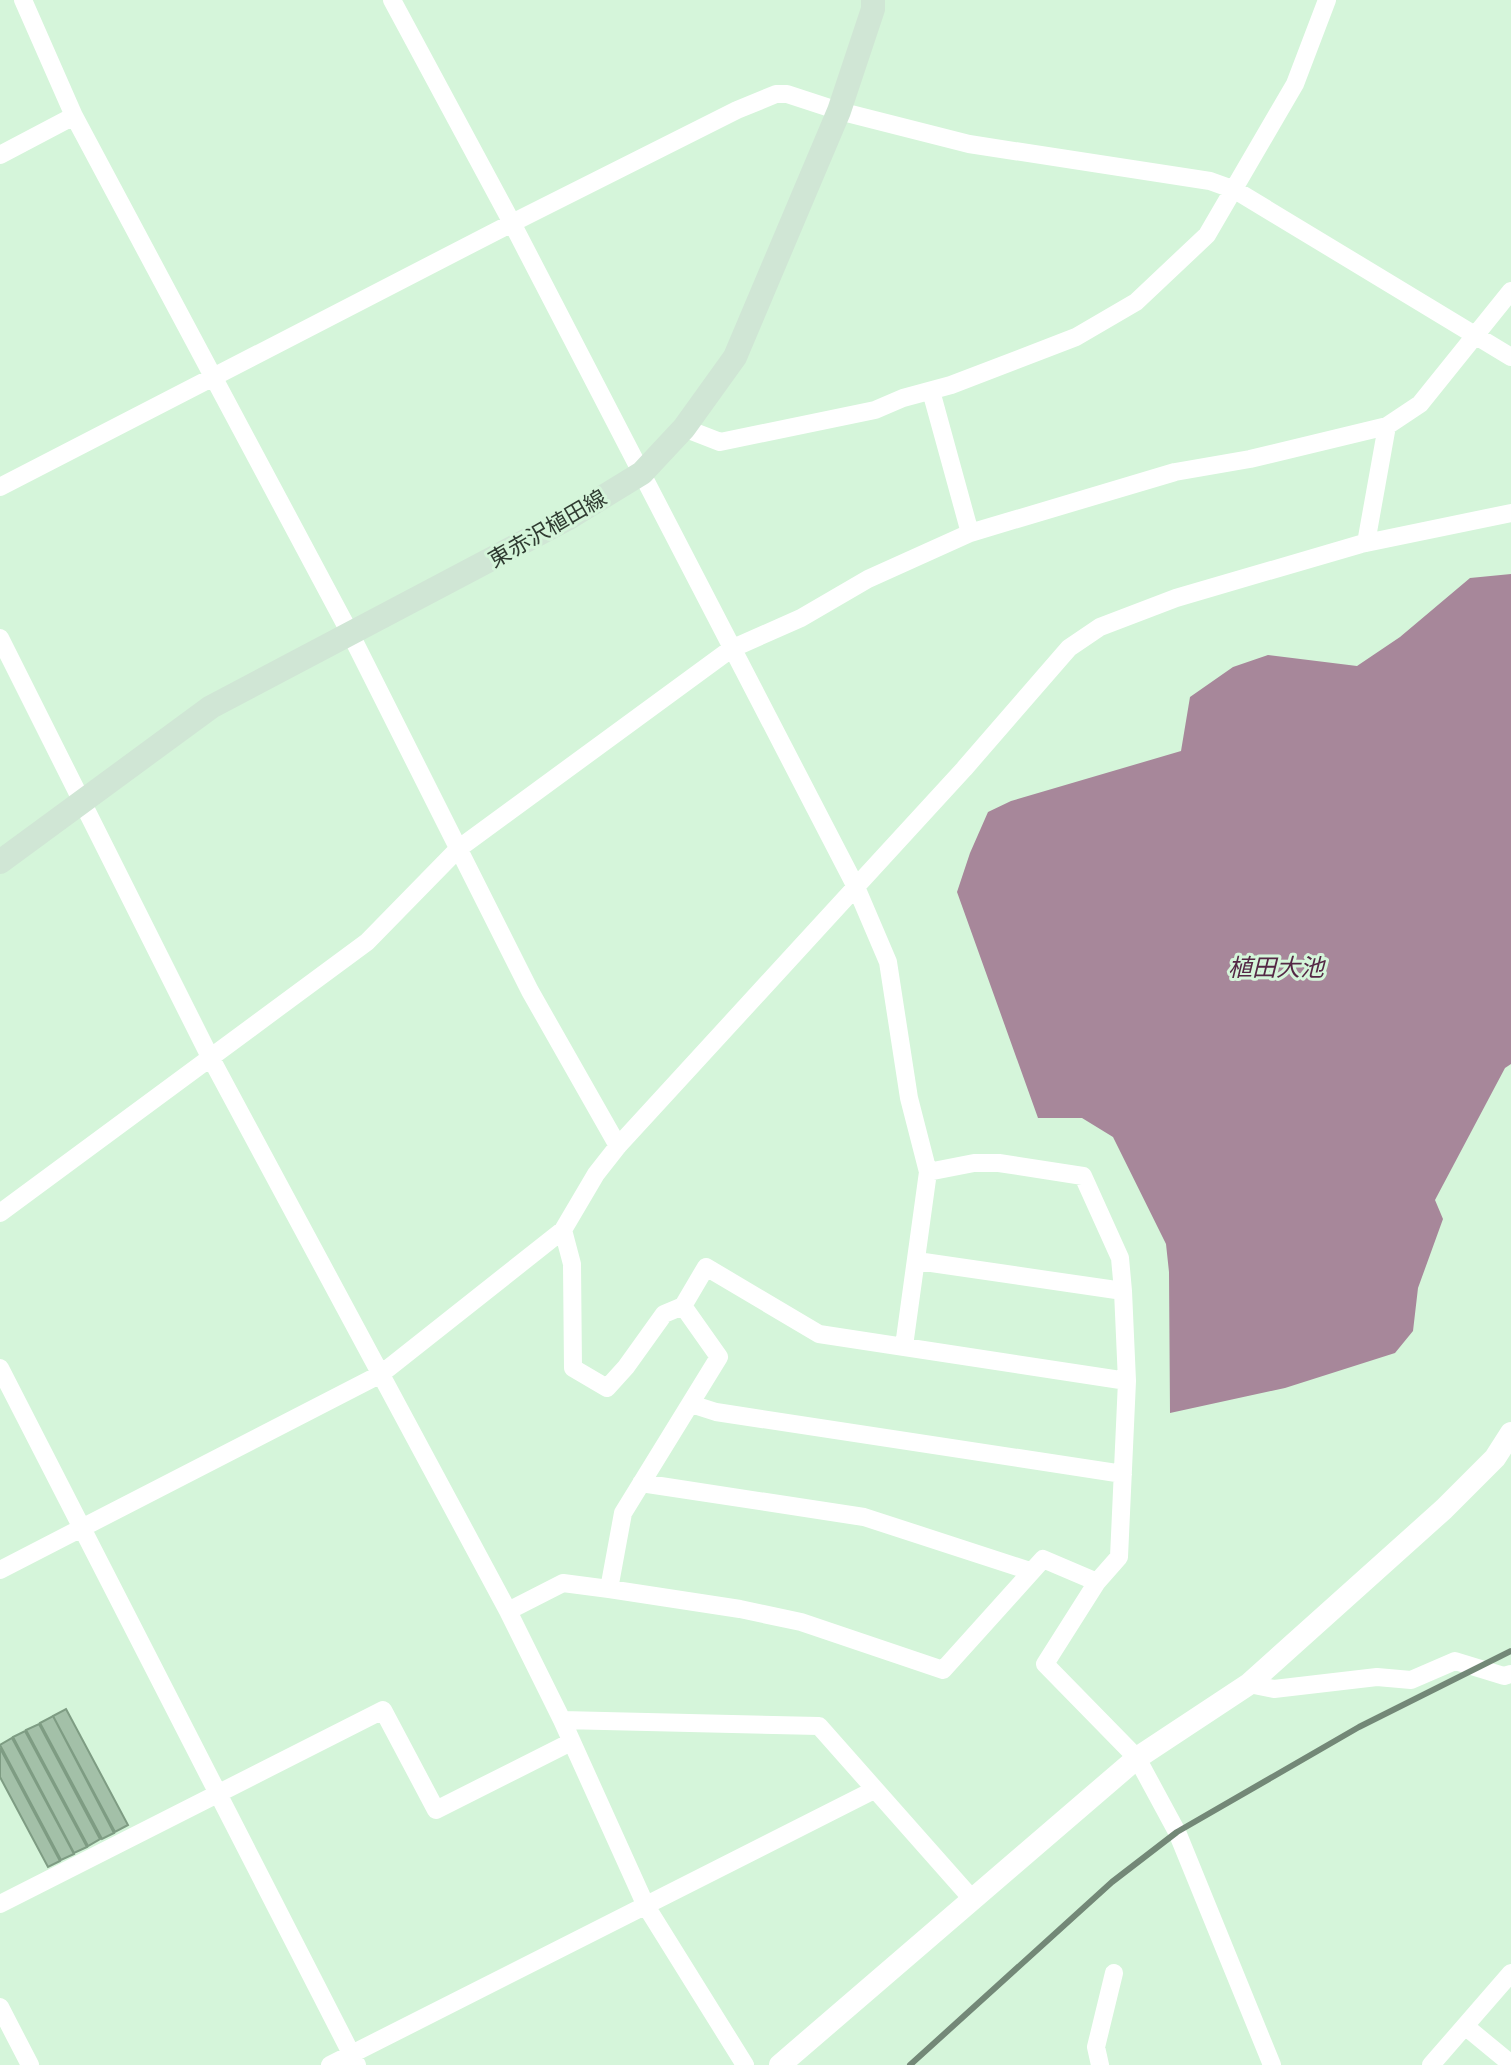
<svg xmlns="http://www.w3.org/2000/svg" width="1511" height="2065" font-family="Commissioner,'Noto Sans JP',sans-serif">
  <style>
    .water { fill: #a7879a }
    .building { fill: #a3c0a8; stroke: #7e9c83; stroke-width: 2 }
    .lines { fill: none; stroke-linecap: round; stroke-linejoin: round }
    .minor { stroke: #fff; stroke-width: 18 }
    .tertiary { stroke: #fff; stroke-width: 22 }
    .secondary { stroke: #d0e6d5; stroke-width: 24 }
    .rail { stroke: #738877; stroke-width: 6 }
    .labels { text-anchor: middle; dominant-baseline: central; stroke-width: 6; stroke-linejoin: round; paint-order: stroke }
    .street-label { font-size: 22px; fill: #303c32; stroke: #d5f5da }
    .water-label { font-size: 24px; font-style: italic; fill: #542845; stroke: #d5f5da }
  </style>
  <rect width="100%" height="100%" fill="#d5f5da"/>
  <path class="water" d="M 1511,574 L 1511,1064 L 1505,1068 L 1435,1200 L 1443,1219 L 1418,1288 L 1413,1331 L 1395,1353 L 1285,1388 L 1170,1413 L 1169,1272 L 1166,1244 L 1113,1137 L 1082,1118 L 1038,1118 L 957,892 L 970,853 L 988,812 L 1011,801 L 1181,751 L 1190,697 L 1233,667 L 1268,655 L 1357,666 L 1400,637 L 1470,578 Z"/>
  <path class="building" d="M 66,1709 L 128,1825 L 115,1832 L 53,1716 Z
    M 53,1716 L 114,1833 L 102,1839 L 40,1723 Z
    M 39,1724 L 100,1839 L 88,1846 L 26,1730 Z
    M 25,1731 L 87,1847 L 74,1853 L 13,1737 Z
    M 12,1738 L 74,1854 L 61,1860 L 0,1745 Z
    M 0,1748 L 60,1861 L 48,1867 L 0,1777 Z"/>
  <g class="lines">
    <path class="minor" d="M 23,0 L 74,116 L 351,635 L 530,991 L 618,1146
      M 392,0 L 512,223 L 856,887 L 888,962 L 909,1098 L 928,1172 L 904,1346
      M 0,155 L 74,116
      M 931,391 L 970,533
      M 684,428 L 720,442 L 875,410 L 903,398 L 951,385 L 1076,337 L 1136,302 L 1207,235 L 1295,84 L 1327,0
      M 0,487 L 512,223 L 737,110 L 776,94 L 787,94 L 839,111 L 969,144 L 1210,181 L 1235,190 L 1511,357
      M 1366,543 L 1387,426
      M 0,638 L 207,1051 L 508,1611 L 562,1720 L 646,1906 L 745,2065
      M 928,1172 L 974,1163 L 999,1163 L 1083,1176 L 1120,1258 L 1123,1291 L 1127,1381 L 1119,1557 L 1097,1582 L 1045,1664 L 1137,1758 L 1177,1832 L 1272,2065
      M 0,1213 L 367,942 L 458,849 L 731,649 L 801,618 L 868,579 L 970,533 L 1175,472 L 1250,459 L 1387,426 L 1420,404 L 1511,291
      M 563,1230 L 572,1264 L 573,1368 L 607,1388 L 626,1367 L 664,1314 L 683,1306 L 706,1267 L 819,1334 L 1127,1381
      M 917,1261 L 1123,1291
      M 0,1368 L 357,2065
      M 691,1404 L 716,1412 L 1123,1474
      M 641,1483 L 864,1517 L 1030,1571
      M 0,1570 L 381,1374 L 563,1230 L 596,1174 L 618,1146 L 964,769 L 1069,648 L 1100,627 L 1176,598 L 1361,544 L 1511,513
      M 609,1589 L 623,1513 L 719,1357 L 683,1306
      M 508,1611 L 563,1583 L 609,1589 L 740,1609 L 801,1622 L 943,1670 L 1043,1559 L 1097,1582
      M 1249,1684 L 1274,1689 L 1377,1677 L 1411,1680 L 1455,1661 L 1504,1676 L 1511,1674
      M 562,1720 L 819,1726 L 973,1900
      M 0,1904 L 383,1710 L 436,1810 L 571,1742
      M 0,2007 L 30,2065
      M 1465,2026 L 1511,2064
      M 330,2065 L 874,1790
      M 1100,2065 L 1096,2047 L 1114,1973
      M 1431,2065 L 1511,1973"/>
    <path class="tertiary" d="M 780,2065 L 1137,1758 L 1249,1684 L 1444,1509 L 1495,1458 L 1511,1433"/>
    <path class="secondary" d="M 0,862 L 211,707 L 567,519 L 642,473 L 684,428 L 735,357 L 839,111 L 873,9 L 873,0"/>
    <path class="rail" d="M 910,2065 L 1112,1882 L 1177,1832 L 1359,1727 L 1511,1651"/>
  </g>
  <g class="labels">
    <g class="street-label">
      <text transform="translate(547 528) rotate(-30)">東赤沢植田線</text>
    </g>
    <g class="water-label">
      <text x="1276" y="966">植田大池</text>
    </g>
  </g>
</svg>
